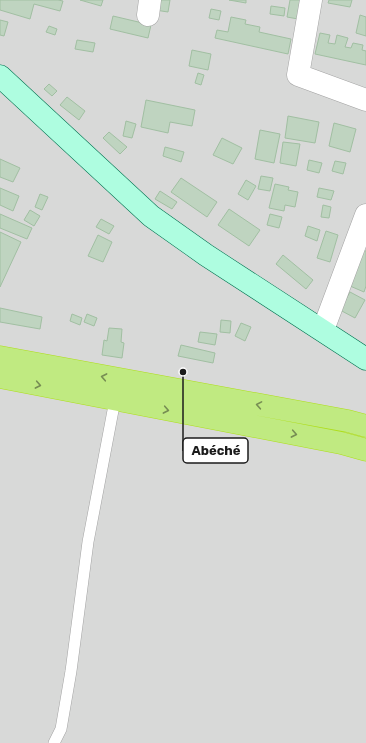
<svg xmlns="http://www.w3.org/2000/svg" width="366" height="743" font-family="Rubik,sans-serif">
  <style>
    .residential { fill: #d8d9d8 }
    .building { fill: #bfd4c0; stroke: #a1bfa2 }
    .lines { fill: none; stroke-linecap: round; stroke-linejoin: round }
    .lane-casing { stroke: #a2a2a2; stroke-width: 12 }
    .street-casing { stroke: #a2a2a2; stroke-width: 23 }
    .secondary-casing { stroke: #007350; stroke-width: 23 }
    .highway-casing { stroke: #aede1a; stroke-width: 23 }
    .lane { stroke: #fff; stroke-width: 11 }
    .street { stroke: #fff; stroke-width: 22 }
    .secondary { stroke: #aefde0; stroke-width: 22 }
    .highway { stroke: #c0ea81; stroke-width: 22 }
    .oneway { stroke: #768d53 }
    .leader { fill: none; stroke: #1b1b1b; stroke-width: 1.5 }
    .callout-dot { fill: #1b1b1b; stroke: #fff; stroke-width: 1.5 }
    .callout { fill: #fff; stroke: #1b1b1b; stroke-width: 1.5 }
    .callout-label { font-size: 13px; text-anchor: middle; font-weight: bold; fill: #1b1b1b }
  </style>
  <rect width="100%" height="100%" fill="#dfede3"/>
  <path class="residential" d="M 0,0 L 366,0 L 366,743 L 0,743 Z"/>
  <path class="building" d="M 0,0 L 58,0 L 63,1 L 60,11 L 34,4 L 30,19 L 0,10 Z
    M 80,0 L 103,0 L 101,6 Z
    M 156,0 L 170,0 L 168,12 L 155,10 Z
    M 229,0 L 246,0 L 246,3 Z
    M 290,0 L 300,0 L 298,19 L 287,17 Z
    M 329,0 L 352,0 L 350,7 L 328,3 Z
    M 271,6 L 285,8 L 284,16 L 270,14 Z
    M 211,9 L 221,11 L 219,20 L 209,18 Z
    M 360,15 L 366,17 L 366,36 L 356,33 Z
    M 113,16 L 151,25 L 148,38 L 110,29 Z
    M 231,17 L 246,20 L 245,24 L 260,27 L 259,32 L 291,39 L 288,54 L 215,38 L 217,30 L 228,32 Z
    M 0,20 L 8,22 L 4,36 L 0,35 Z
    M 49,26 L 57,29 L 55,35 L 46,32 Z
    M 320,33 L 330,35 L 328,43 L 335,44 L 337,35 L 348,38 L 345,47 L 351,48 L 353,43 L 363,45 L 362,50 L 366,51 L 366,65 L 315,54 Z
    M 77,40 L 95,43 L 93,52 L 75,49 Z
    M 192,50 L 211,54 L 208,70 L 189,66 Z
    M 198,73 L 204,75 L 201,85 L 195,83 Z
    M 49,84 L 57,91 L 52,96 L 44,89 Z
    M 67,97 L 85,111 L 79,120 L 60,105 Z
    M 146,100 L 195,110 L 192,126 L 170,122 L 168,133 L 141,127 Z
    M 288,116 L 319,122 L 315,143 L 285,138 Z
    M 126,121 L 136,124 L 132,138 L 123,136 Z
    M 334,123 L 356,129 L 350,152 L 329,146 Z
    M 260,130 L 280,134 L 274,163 L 255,159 Z
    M 109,132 L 127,147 L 120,154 L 103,138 Z
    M 222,138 L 242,148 L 233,164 L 213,155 Z
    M 283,142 L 300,144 L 296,166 L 280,163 Z
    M 165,147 L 184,152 L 181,162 L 163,156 Z
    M 0,159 L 20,168 L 13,182 L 0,177 Z
    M 309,160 L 322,163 L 319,173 L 307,170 Z
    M 335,161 L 346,163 L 343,174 L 332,171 Z
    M 261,176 L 273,178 L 270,191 L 258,189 Z
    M 181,178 L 217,202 L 207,217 L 171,192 Z
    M 246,180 L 256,186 L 248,200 L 238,194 Z
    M 275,184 L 289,187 L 288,190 L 298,192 L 295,207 L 285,205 L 284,211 L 269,208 Z
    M 0,188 L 19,196 L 13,211 L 0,205 Z
    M 319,188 L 334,191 L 331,200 L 317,197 Z
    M 160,191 L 177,202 L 172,209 L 155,199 Z
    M 40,194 L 48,197 L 42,210 L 35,207 Z
    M 323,205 L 331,207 L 329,218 L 321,217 Z
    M 229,209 L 260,230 L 249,246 L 218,225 Z
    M 30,210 L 40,216 L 34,226 L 24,220 Z
    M 0,214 L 32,228 L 27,239 L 0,228 Z
    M 270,214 L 282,217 L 279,228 L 267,225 Z
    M 101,219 L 114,226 L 109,234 L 96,227 Z
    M 308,226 L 320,230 L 317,241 L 305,236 Z
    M 326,231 L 338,235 L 330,262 L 317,258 Z
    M 0,232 L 21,242 L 0,287 Z
    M 98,235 L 112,242 L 103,262 L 88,256 Z
    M 363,250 L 366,251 L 366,286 L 364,292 L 350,286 Z
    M 283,255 L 313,280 L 306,289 L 276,264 Z
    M 350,292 L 365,300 L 355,318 L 340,310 Z
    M 0,308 L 42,317 L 40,329 L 0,322 Z
    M 72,314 L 82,318 L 80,325 L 70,321 Z
    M 87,314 L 97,318 L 94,326 L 84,322 Z
    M 221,320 L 231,321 L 230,333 L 220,332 Z
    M 241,323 L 251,327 L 245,341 L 235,336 Z
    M 109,328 L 122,329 L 121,342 L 124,343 L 122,358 L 102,355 L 104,340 L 107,341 Z
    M 200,332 L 217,334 L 215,345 L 198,342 Z
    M 181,345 L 215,353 L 213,363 L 178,356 Z"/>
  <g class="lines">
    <defs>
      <path id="lane" d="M 54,743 L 61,729 L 71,671 L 88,542 L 115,400 L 117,397"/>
      <path id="street" d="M 311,0 L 298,75 L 366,100
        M 148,15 L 150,0
        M 323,330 L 366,215"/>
      <path id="secondary" d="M 0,76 L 151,216 L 206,255 L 366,359"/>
      <path id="highway" d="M 0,357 L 348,421 L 366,426
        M 0,377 L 341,443 L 366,450"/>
    </defs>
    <use href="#lane" class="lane-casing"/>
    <use href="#street" class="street-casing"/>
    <use href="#secondary" class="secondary-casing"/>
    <use href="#highway" class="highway-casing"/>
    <use href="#lane" class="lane"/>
    <use href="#street" class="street"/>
    <use href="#secondary" class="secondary"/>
    <use href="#highway" class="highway"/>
  </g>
  <defs><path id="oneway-chevron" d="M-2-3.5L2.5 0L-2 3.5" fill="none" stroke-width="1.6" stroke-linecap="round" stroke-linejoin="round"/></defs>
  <g class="oneway">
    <use href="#oneway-chevron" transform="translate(104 377) rotate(-169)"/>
    <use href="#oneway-chevron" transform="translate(38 385) rotate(11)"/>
    <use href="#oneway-chevron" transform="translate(259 405) rotate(-170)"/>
    <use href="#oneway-chevron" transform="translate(166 410) rotate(11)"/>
    <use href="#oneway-chevron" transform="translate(294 434) rotate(11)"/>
  </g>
  <path class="leader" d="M183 372L183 451"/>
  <circle class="callout-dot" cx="183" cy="372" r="4"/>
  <rect class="callout" x="183" y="438" width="65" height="25" rx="4"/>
  <g class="callout-label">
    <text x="216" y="455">Abéché</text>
  </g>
</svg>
